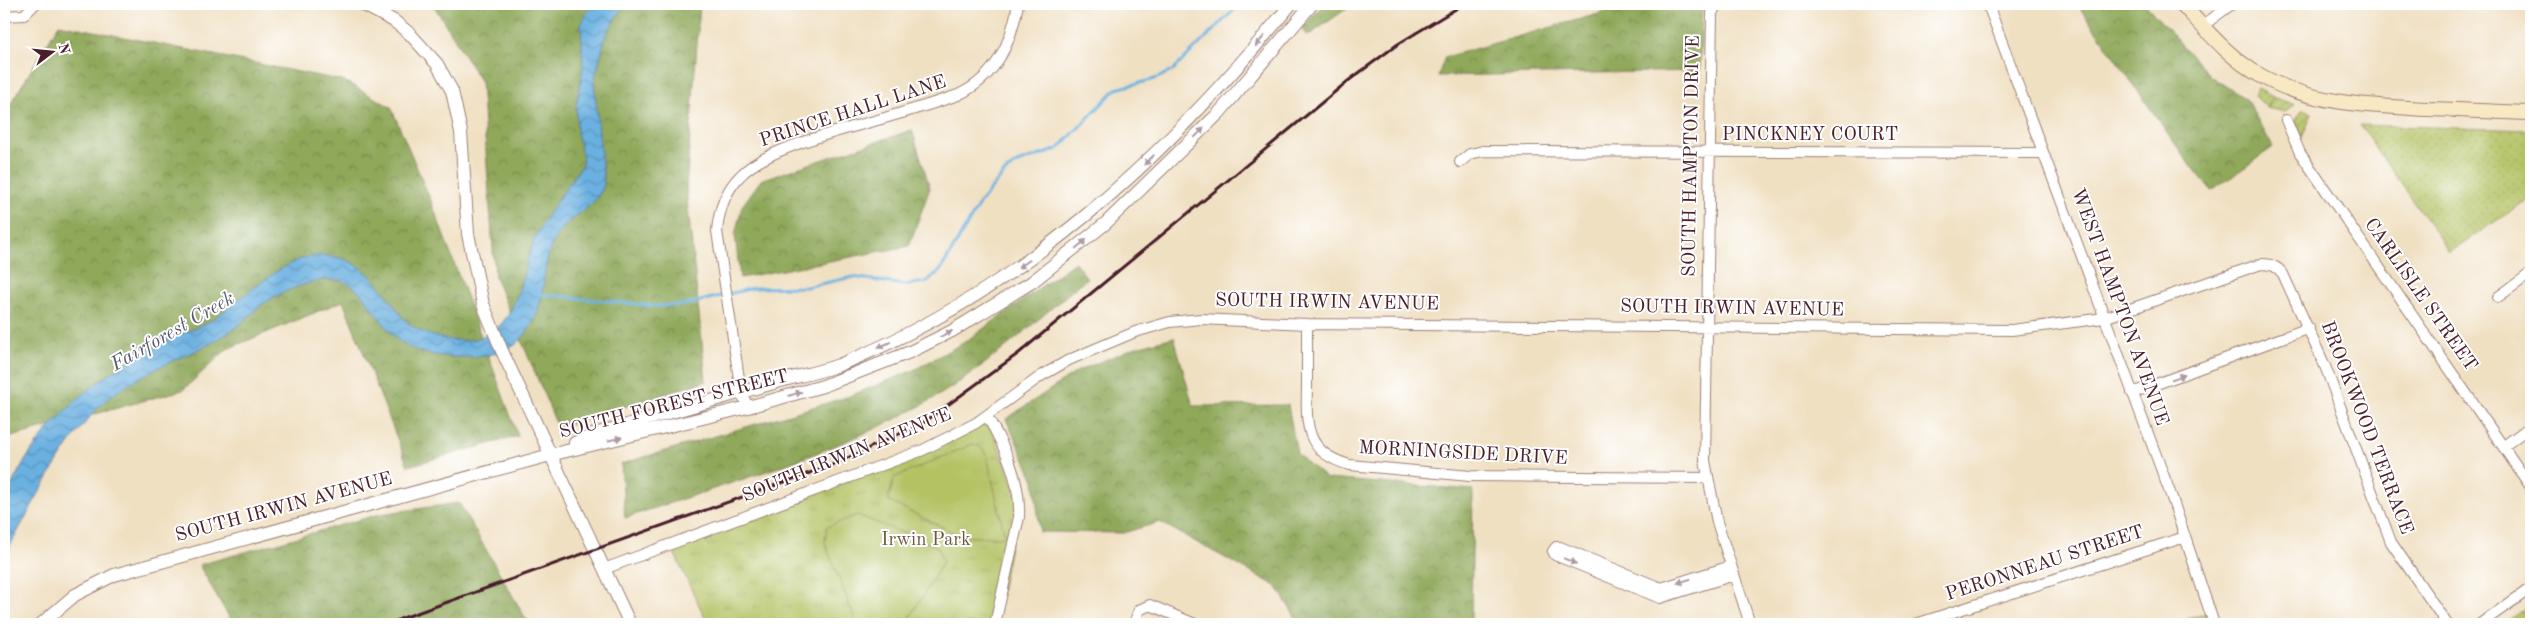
<svg xmlns="http://www.w3.org/2000/svg" width="2535" height="628" font-family="'Old Standard TT',serif">
  <style>
    .grass { fill: url(#grass-dots); stroke: #7f7048 }
    .forest { fill: url(#forest-crowns); stroke: #6c6442 }
    .park { fill: url(#park-tufts); stroke: #7f7048 }
    .garden { fill: url(#garden-furrows); stroke: #7f7048 }
    .pitch { fill: #b4c264; stroke: #7f7048 }
    .water { fill: url(#water-waves); stroke: #5a6886 }
    .lines { fill: none; stroke-linecap: round; stroke-linejoin: round }
    .stream { stroke: #6ab1e1; stroke-width: 3 }
    .minor-casing { stroke: #9d8076; stroke-width: 12 }
    .tertiary-casing { stroke: #9d8076; stroke-width: 14 }
    .secondary-casing { stroke: #9d8076; stroke-width: 16 }
    .minor { stroke: #fff; stroke-width: 10 }
    .tertiary { stroke: #fff; stroke-width: 12 }
    .secondary { stroke: #f8e8c3; stroke-width: 14 }
    .rail { stroke: #4a1f2b; stroke-width: 3 }
    .oneway { fill: #ae9aa0 }
    .labels { text-anchor: middle; dominant-baseline: central; stroke-width: 4; stroke-linejoin: round; paint-order: stroke }
    .street-label { font-size: 19px; fill: #4a1f2b; stroke: #fff }
    .park-label { font-size: 19px; fill: #6f583f; stroke: #fff }
    .water-label { font-size: 20px; font-style: italic; fill: #575974; stroke: #fff }
  </style>
  <defs>
    <pattern id="grass-dots" width="8" height="8" patternUnits="userSpaceOnUse" patternTransform="scale(1.25)"><rect width="8" height="8" fill="#b4c264"/><path d="M2 2h.1M6 6h.1" fill="none" stroke="#9ca657" stroke-width="1.8" stroke-linecap="round"/></pattern>
    <pattern id="forest-crowns" width="20" height="18" patternUnits="userSpaceOnUse" patternTransform="scale(1.25)"><rect width="20" height="18" fill="#8fa85a"/><path d="M2 6a3 3 0 1 1 6 0M12 15a3 3 0 1 1 6 0" fill="none" stroke="#77884b"/></pattern>
    <pattern id="park-tufts" width="24" height="20" patternUnits="userSpaceOnUse" patternTransform="scale(1.25)"><rect width="24" height="20" fill="#b4c264"/><path d="M3 7l-1-3M5 7V3M7 7l1-3M15 17l-1-3M17 17v-4M19 17l1-3" fill="none" stroke="#9ca657"/></pattern>
    <pattern id="garden-furrows" width="10" height="10" patternUnits="userSpaceOnUse" patternTransform="scale(1.25)"><rect width="10" height="10" fill="#b4c264"/><path d="M-1 1l2-2M0 10L10 0M9 11l2-2" fill="none" stroke="#9ca657"/></pattern>
    <pattern id="water-waves" width="16" height="10" patternUnits="userSpaceOnUse" patternTransform="scale(1.25)"><rect width="16" height="10" fill="#6ab1e1"/><path d="M0 5q4-4 8 0t8 0" fill="none" stroke="#598fb7"/></pattern>
  </defs>
  <rect width="100%" height="100%" fill="#fff"/>
  <filter id="ink" filterUnits="userSpaceOnUse"><feTurbulence type="fractalNoise" baseFrequency=".02" numOctaves="2"/><feDisplacementMap in="SourceGraphic" scale="10" xChannelSelector="R" yChannelSelector="G"/><feConvolveMatrix kernelMatrix="1 2 1 2 8 2 1 2 1" color-interpolation-filters="sRGB"/></filter>
  <filter id="wash" filterUnits="userSpaceOnUse"><feTurbulence type="fractalNoise" baseFrequency=".0096" numOctaves="4" result="noise"/><feDisplacementMap in="SourceGraphic" scale="20" xChannelSelector="R" yChannelSelector="G"/><feGaussianBlur stdDeviation="1.12" result="paint"/><feColorMatrix in="noise" values="0 0 0 0 0 0 0 0 0 0 0 0 0 0 0 0 0 1.4 0 .05"/><feComposite in="paint" operator="in"/></filter>
  <g filter="url(#wash)">
    <rect width="100%" height="100%" fill="#f0e0c2"/>
    <path class="grass" d="M 2258,89 L 2273,97 L 2267,108 L 2255,96 Z
      M 2360,125 L 2531,130 L 2531,198 L 2449,252 Z
      M 2531,604 L 2531,624 L 2503,624 Z"/>
    <path class="forest" d="M 433,4 L 700,4 L 686,189 L 706,381 L 558,428 L 495,277 L 481,82 Z
      M 1324,4 L 1353,4 L 1308,36 L 1302,28 Z
      M 1634,4 L 1702,4 L 1700,71 L 1438,76 L 1445,57 Z
      M 2077,4 L 2145,4 L 2210,76 L 2246,99 L 2273,147 L 2212,191 L 2183,155 Z
      M 59,24 L 344,81 L 391,107 L 431,201 L 518,436 L 408,466 L 343,301 L 227,349 L 183,390 L 4,439 L 4,115 Z
      M 912,130 L 930,188 L 909,246 L 740,278 L 735,235 L 742,206 L 761,180 Z
      M 1075,262 L 1087,278 C 1034,322 983,372 922,405 C 829,456 725,484 625,518 L 621,464 L 847,397 L 912,371 L 965,342 Z
      M 1174,337 L 1193,406 L 1288,405 L 1297,454 L 1327,479 L 1473,490 L 1471,624 L 1300,624 L 1276,586 L 1160,522 L 1123,533 L 1040,532 L 1034,480 L 1006,419 L 1078,371 L 1136,347 Z
      M 459,503 L 529,624 L 233,624 L 199,565 L 380,514 Z"/>
    <path class="park" d="M 987,416 L 1019,499 L 995,624 L 708,624 L 670,544 L 887,465 Z
      M 2210,612 L 2214,624 L 2172,624 Z"/>
    <path class="garden" d="M 2273,97 L 2295,105 L 2285,112 L 2267,108 Z
      M 2303,109 L 2312,113 L 2301,140 L 2296,120 Z"/>
    <path class="pitch" d="M 973,444 L 982,448 L 987,456 L 1005,537 L 963,537 L 888,501 L 894,478 Z
      M 857,515 L 938,547 L 943,562 L 906,624 L 857,624 L 825,543 L 827,527 Z"/>
    <path class="water" d="M 595,4 L 625,4 L 606,34 L 594,82 L 604,185 C 595,211 567,215 554,240 C 541,265 546,301 533,323 C 527,332 520,343 510,348 C 484,361 427,361 402,343 C 378,326 365,282 336,280 C 316,278 289,289 271,299 C 256,307 245,322 231,331 C 201,352 166,361 136,380 C 125,386 113,394 104,402 C 62,443 33,506 4,556 C 4,542 0,513 5,500 C 25,447 74,395 123,365 C 140,355 158,345 176,336 C 188,330 201,327 212,320 C 237,303 284,258 314,256 C 352,253 370,272 391,301 C 396,307 401,316 407,322 C 425,338 462,346 485,336 C 523,318 521,263 539,230 C 551,208 567,187 582,165 L 583,158 L 577,132 L 576,106 L 583,68 L 581,25 L 587,12 Z"/>
    <g class="lines">
      <path class="stream" d="M 537,294 L 655,306 L 684,305 L 753,288 L 806,287 L 853,277 L 904,285 L 926,282 L 940,271 L 981,201 L 1006,171 L 1017,163 L 1058,149 L 1116,89 L 1155,79 L 1172,71 L 1240,4"/>
    </g>
  </g>
  <g filter="url(#ink)">
    <g class="lines">
      <defs>
        <path id="minor" d="M 1717,4 L 1712,13 L 1705,461 L 1717,522 L 1750,624
          M 1985,4 L 1990,10 L 2172,498 L 2214,624
          M 4,16 L 24,15 L 35,4
          M 2201,27 L 2232,4
          M 2286,120 L 2300,153 L 2531,487
          M 1460,162 L 1470,154 L 1483,151 L 2043,153
          M 2498,297 L 2531,273
          M 1307,324 C 1307,345 1307,366 1307,386 C 1306,426 1305,453 1350,465 L 1470,476 L 1707,478
          M 2132,393 L 2309,328
          M 748,407 L 741,392 L 717,231 C 719,210 725,191 740,176 C 768,146 848,129 888,117 C 912,110 935,103 958,95 C 996,77 1011,44 1018,4
          M 987,416 C 1005,447 1021,481 1019,517 L 995,624
          M 2504,446 L 2531,426
          M 1731,566 L 1661,588 L 1560,547 L 1556,547 L 1553,551 L 1555,555 L 1660,598 L 1734,575
          M 604,569 L 923,450 L 976,423 L 1041,376 L 1069,360 L 1135,332 L 1170,322 L 1201,319 L 1307,324 L 2012,330 L 2104,318 L 2261,264 C 2271,264 2277,266 2283,274 L 2325,366 L 2391,542 L 2447,624
          M 1134,624 L 1139,610 L 1150,605 L 1195,624
          M 1916,624 L 2185,537
          M 2480,624 L 2531,588"/>
        <path id="tertiary" d="M 362,4 L 394,21 L 410,34 L 437,64 L 452,91 L 461,132 L 468,234 L 483,304 L 502,351 L 630,624
          M 575,443 L 595,434 C 653,417 712,401 770,384 C 792,377 817,373 839,365 C 1025,290 1166,157 1291,4
          M 41,624 L 75,595 L 114,575 L 550,455 L 748,407 L 823,386 L 910,352 L 952,331 L 1032,282 L 1106,223 L 1219,113 L 1312,4"/>
        <path id="secondary" d="M 2182,4 C 2207,31 2230,59 2263,77 C 2314,105 2372,106 2429,109 C 2463,110 2497,112 2531,113"/>
      </defs>
      <use href="#minor" class="minor-casing"/>
      <use href="#tertiary" class="tertiary-casing"/>
      <use href="#secondary" class="secondary-casing"/>
      <use href="#minor" class="minor"/>
      <use href="#tertiary" class="tertiary"/>
      <use href="#secondary" class="secondary"/>
      <path class="rail" d="M 390,624 L 400,619 L 832,465 L 923,423 L 1019,353 L 1348,81 L 1398,44 L 1464,4"/>
    </g>
    <defs><path id="oneway-solid" d="M-6-.8H1V-3.2L6.5 0L1 3.2V.8H-6Z" transform="scale(1.25)"/></defs>
    <g class="oneway">
      <use href="#oneway-solid" transform="translate(1260 41) rotate(130)"/>
      <use href="#oneway-solid" transform="translate(1199 133) rotate(-46)"/>
      <use href="#oneway-solid" transform="translate(1149 160) rotate(135)"/>
      <use href="#oneway-solid" transform="translate(1081 244) rotate(-40)"/>
      <use href="#oneway-solid" transform="translate(1024 264) rotate(145)"/>
      <use href="#oneway-solid" transform="translate(946 334) rotate(-27)"/>
      <use href="#oneway-solid" transform="translate(884 345) rotate(155)"/>
      <use href="#oneway-solid" transform="translate(2178 377) rotate(-20)"/>
      <use href="#oneway-solid" transform="translate(795 394) rotate(-16)"/>
      <use href="#oneway-solid" transform="translate(615 439) rotate(-14)"/>
      <use href="#oneway-solid" transform="translate(1570 561) rotate(23)"/>
      <use href="#oneway-solid" transform="translate(1684 581) rotate(162)"/>
    </g>
  </g>
  <g class="labels">
    <g class="street-label">
      <text transform="translate(853 112) rotate(-18)">PRINCE HALL LANE</text>
      <text x="1810" y="135">PINCKNEY COURT</text>
      <text transform="translate(1692 156) rotate(-89)">SOUTH HAMPTON DRIVE</text>
      <text transform="translate(2420 295) rotate(55)">CARLISLE STREET</text>
      <text transform="translate(1327 303) rotate(1)">SOUTH IRWIN AVENUE</text>
      <text transform="translate(2119 307) rotate(70)">WEST HAMPTON AVENUE</text>
      <text transform="translate(1732 309) rotate(1)">SOUTH IRWIN AVENUE</text>
      <text transform="translate(674 405) rotate(-14)">SOUTH FOREST STREET</text>
      <text transform="translate(2366 428) rotate(69)">BROOKWOOD TERRACE</text>
      <text transform="translate(1463 454) rotate(3)">MORNINGSIDE DRIVE</text>
      <text transform="translate(847 456) rotate(-22)">SOUTH IRWIN AVENUE</text>
      <text transform="translate(284 508) rotate(-15)">SOUTH IRWIN AVENUE</text>
      <text transform="translate(2045 564) rotate(-18)">PERONNEAU STREET</text>
    </g>
    <g class="park-label">
      <text x="926" y="540">Irwin Park</text>
    </g>
    <g class="water-label">
      <text transform="translate(173 332) rotate(-30)">Fairforest Creek</text>
    </g>
  </g>
  <rect width="2535" height="628" fill="none" stroke="#fff" stroke-width="20"/>
  <g transform="translate(52 52) rotate(74)" stroke="#ffffff" stroke-width="4" paint-order="stroke">
  <path d="M0-4L9 19L0 12L-9 19Z" fill="#4a1f2b"/>
  <text y="-8" font-size="14" font-weight="bold" text-anchor="middle" fill="#4a1f2b">N</text>
  </g>
</svg>
